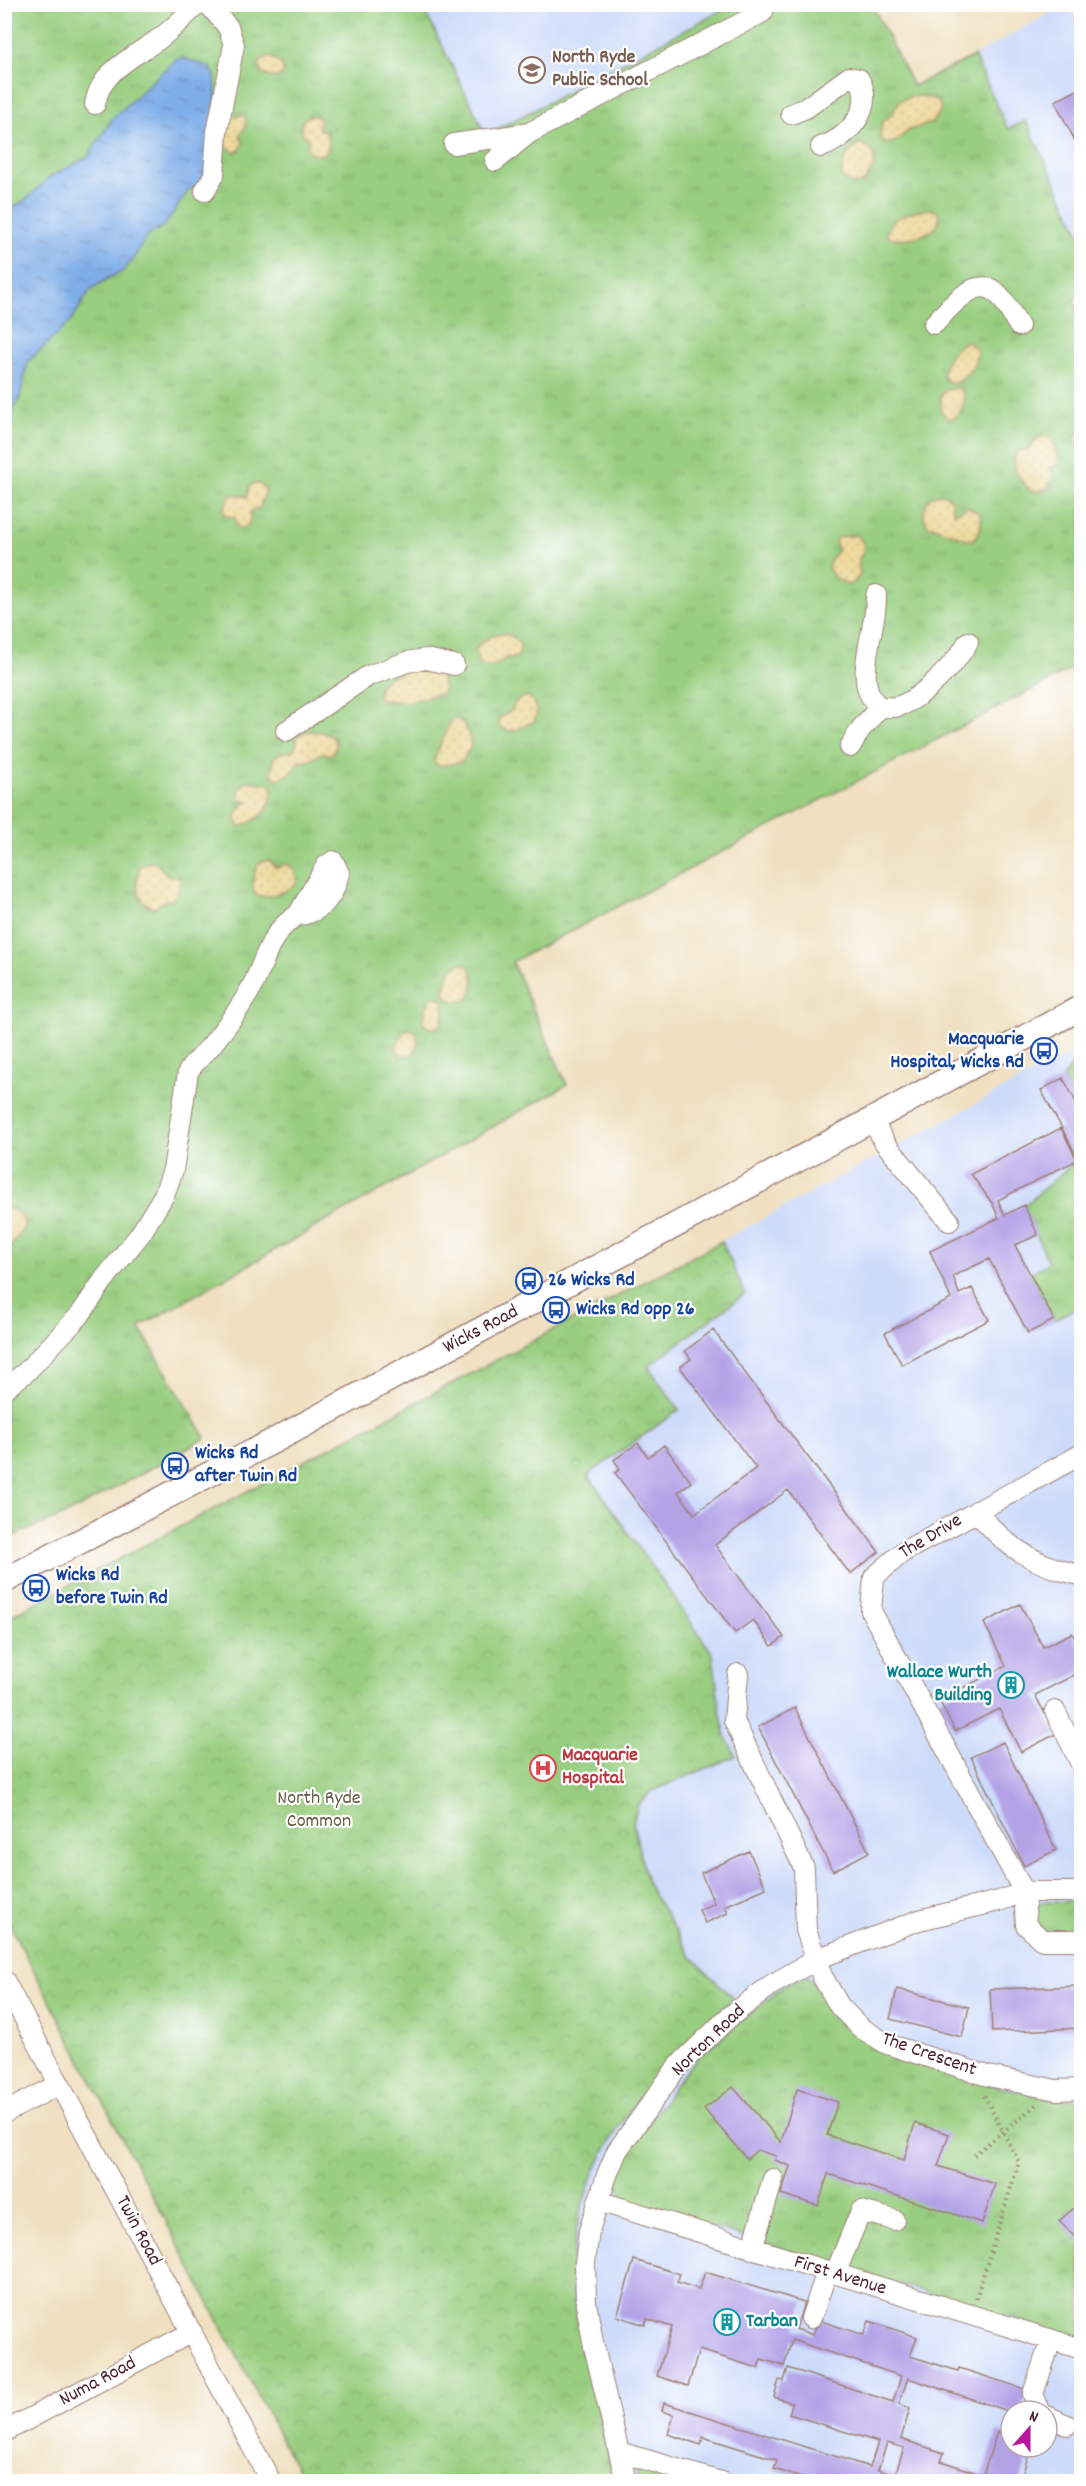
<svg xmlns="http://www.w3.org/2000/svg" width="1086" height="2486" font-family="Dekko,sans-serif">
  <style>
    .built { fill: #cddbfa; fill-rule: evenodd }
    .grass { fill: url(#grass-tufts); stroke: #717655; stroke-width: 1.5 }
    .sand { fill: url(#sand-dots); stroke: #9c7c64; stroke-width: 1.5 }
    .park { fill: url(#park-crowns); stroke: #717655; stroke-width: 1.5 }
    .water { fill: url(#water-ripples); stroke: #64668a; stroke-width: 1.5 }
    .building { fill: #b4a2e7; fill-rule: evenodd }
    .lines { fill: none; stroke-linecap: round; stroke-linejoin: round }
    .minor-casing { stroke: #9d8076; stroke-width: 22 }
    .major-casing { stroke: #9d8076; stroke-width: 27 }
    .path { stroke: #9d8076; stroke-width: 4; stroke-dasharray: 1.5 4.5; stroke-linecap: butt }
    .minor { stroke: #fff; stroke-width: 20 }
    .major { stroke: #fff; stroke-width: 24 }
    .labels { text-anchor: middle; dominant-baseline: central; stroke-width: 4.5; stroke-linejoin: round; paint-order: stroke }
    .education-label { font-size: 20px; font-weight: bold; fill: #785e54; stroke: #fff; text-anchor: start }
    .transit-label { font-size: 20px; font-weight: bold; fill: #164399; stroke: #fff; text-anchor: start }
    .street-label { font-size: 20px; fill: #4a1f2b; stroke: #fff }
    .culture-label { font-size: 20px; font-weight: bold; fill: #0d838f; stroke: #fff; text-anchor: end }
    .health-label { font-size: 20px; font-weight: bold; fill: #be3a42; stroke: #fff; text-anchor: start }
    .park-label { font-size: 20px; fill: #655c48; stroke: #fff }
  </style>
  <defs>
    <pattern id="grass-tufts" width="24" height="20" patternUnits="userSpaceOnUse" patternTransform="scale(1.5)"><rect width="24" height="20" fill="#98ce7f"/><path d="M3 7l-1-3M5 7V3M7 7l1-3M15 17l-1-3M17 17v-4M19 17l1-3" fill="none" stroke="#84b06e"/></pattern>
    <pattern id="sand-dots" width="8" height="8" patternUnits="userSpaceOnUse" patternTransform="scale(1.5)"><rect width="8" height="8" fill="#eeda9e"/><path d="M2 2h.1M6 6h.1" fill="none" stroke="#cebb88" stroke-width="1.8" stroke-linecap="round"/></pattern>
    <pattern id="park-crowns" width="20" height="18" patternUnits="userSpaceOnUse" patternTransform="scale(1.5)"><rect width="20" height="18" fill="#98ce7f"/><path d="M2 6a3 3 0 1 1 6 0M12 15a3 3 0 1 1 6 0" fill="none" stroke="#84b06e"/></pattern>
    <pattern id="water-ripples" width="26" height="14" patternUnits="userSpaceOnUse" patternTransform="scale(1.5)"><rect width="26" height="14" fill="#7eade8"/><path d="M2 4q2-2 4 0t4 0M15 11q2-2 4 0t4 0" fill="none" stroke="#698cbc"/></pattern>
  </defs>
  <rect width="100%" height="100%" fill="#fff"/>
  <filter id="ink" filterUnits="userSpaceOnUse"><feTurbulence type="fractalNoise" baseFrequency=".0167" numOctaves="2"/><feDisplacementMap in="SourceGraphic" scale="12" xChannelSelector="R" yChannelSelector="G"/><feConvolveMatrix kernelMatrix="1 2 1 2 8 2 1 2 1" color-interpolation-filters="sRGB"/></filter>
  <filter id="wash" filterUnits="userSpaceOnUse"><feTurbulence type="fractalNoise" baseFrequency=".008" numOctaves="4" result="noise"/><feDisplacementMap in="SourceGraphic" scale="24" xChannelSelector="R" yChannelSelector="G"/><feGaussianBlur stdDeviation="1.35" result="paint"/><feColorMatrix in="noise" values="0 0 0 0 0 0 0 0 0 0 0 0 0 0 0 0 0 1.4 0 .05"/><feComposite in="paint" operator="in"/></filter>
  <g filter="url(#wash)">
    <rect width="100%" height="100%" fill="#f0e0c1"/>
    <path class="built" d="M 422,5 L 732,5 L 486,135 Z
      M 1064,5 L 1069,5 L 1081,29 L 1081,236 L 1026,122 L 1008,130 L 974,56 Z
      M 1081,1047 L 1081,2481 L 303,2481 L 5,1916 L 5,1619 L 722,1241 ZM 1011,2411 L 1047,2411 L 1047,2447 L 1011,2447 Z"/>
    <path class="grass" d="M 5,5 L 422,5 L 486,135 L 732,5 L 872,5 L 913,86 L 974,56 L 1008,129 L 1026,121 L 1081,236 L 1081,295 L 1073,300 L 1082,318 L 1081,432 L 1074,436 L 1082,452 L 1081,664 L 512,962 L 567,1085 L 139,1327 L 206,1438 L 67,1514 L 5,1539 Z
      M 1081,1051 L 1081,1113 L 1063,1078 Z
      M 1077,1160 L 1082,1168 L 1081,1305 L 1054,1320 L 1030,1274 L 1048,1262 L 1024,1206 Z
      M 1081,1901 L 1081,1932 L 1044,1934 L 1034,1920 L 1036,1908 L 1042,1902 Z
      M 807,1976 L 839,2017 L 991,2085 L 1055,2100 L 1081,2099 L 1081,2339 L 635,2204 C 616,2194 614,2183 621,2164 L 677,2082 L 696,2059 L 786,1984 Z
      M 635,2465 L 689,2481 L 638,2481 Z"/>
    <path class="sand" d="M 270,57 L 281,63 L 284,72 L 280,77 L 270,77 L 261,73 C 257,64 260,58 270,57 Z
      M 913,96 L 929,97 L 939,102 L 941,110 L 932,123 L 909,130 L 897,141 L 885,144 L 880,137 L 882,122 L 892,115 L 899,101 Z
      M 242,115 L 246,118 L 246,126 L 240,135 L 243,143 L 239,151 L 234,152 L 225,146 L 228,118 Z
      M 309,115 L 318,117 L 320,122 L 318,129 L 326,131 L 329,149 L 323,155 L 314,155 L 307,149 L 309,140 L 302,132 L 301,123 Z
      M 862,143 L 874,153 L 874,166 L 864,183 L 854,185 L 842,178 C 840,162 848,150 862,143 Z
      M 932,209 L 938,212 C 939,217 940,221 937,226 C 928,237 898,242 887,236 C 886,216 917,210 932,209 Z
      M 967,341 L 978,350 L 973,368 L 957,383 L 951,383 L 943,378 C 941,364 954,346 967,341 Z
      M 960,388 C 969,401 962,413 950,420 L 941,411 L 941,396 L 946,389 Z
      M 1046,435 L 1053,440 L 1059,460 L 1055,467 L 1049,467 L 1053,473 L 1049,487 L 1042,491 L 1032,491 C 1020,482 1009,466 1017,451 L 1029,450 L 1037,438 Z
      M 253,484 L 260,484 L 266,490 L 259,509 L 251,511 L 250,520 L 246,527 L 240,528 L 236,525 L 235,517 L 225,516 L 224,508 L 232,494 L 247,497 L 249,487 Z
      M 939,494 C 956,495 950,505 954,513 L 968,507 L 979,513 C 983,522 981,535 972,540 L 967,539 L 928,525 C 921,515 923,507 930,497 Z
      M 856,535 L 863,542 L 864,551 L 858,561 L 860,575 L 854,583 L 847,585 L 835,578 L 828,568 L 831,559 L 838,550 L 835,540 L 839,537 Z
      M 499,634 C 511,633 515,637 521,647 L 518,657 L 511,659 L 507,657 L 495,667 L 481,665 L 475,652 C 479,641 489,637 499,634 Z
      M 417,668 L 429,669 L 439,673 L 444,688 L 442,693 L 407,702 L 380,700 C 371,677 401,673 417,668 Z
      M 526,696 L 532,699 L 537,712 L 534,722 C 520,725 513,739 499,725 L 499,718 L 512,711 L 515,702 Z
      M 455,718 C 466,721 470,736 471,747 L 462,762 L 439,766 L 434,762 C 435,755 449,722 455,718 Z
      M 313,731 C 327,732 343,737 333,753 L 329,755 L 324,752 L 307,762 L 299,760 L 293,772 L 280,779 L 275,778 L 271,773 L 274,757 L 283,752 L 291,752 L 296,746 L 296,738 L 303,732 Z
      M 249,781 L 271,784 C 274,789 272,792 271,798 C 267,816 256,820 240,827 C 231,817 239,806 249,802 L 240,800 L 238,793 L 244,783 Z
      M 269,860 L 276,868 L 286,864 C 294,867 296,874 297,882 C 289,892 266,900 254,894 C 251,882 253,872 260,862 Z
      M 150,862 L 156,863 L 169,876 L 179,877 C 181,887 178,893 172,900 L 166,900 L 155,908 C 135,903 135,884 140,866 Z
      M 461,963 L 469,966 C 476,980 476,988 466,1000 C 456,1004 448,1001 444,991 L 450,971 Z
      M 432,997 L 437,997 L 443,1000 L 444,1016 L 440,1026 L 430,1029 L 423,1022 L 426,1007 Z
      M 410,1029 L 417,1034 L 418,1044 L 413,1054 L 401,1056 L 395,1048 L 404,1032 Z
      M 5,1209 C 16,1209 23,1213 25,1225 L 14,1243 L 5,1253 Z"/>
    <path class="park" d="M 722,1241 L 745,1294 L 648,1366 L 679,1410 L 588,1475 L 713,1654 L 720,1711 L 726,1738 L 736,1756 L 652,1791 L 638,1805 L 633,1823 L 647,1883 L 690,1955 L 734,1999 C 644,2079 556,2179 575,2308 C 578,2328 584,2347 588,2366 C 597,2405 606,2443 614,2481 L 303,2481 L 5,1916 L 5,1619 Z"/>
    <path class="water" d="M 183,58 L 210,67 L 215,75 L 216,101 L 209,160 L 203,181 L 188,191 L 165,225 L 146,237 L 134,258 L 122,272 L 110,277 L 90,290 L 71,321 L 28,362 L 19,401 L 5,419 L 4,224 L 14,207 L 28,198 L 49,177 L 88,157 L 112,119 L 176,59 Z"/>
    <g id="blocks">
      <path class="building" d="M 1082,88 L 1082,155 L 1055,101 Z
        M 1063,1078 L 1082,1113 L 1082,1165 L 1041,1090 Z
        M 1061,1128 L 1077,1160 L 998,1200 L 1005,1215 L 1024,1205 L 1038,1235 L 1015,1245 L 1054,1320 L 1028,1333 L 989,1259 L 953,1276 L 959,1294 L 972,1288 L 989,1320 L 902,1365 L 885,1333 L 951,1299 L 930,1251 L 999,1218 L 992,1203 L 971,1174 Z
        M 713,1330 L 879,1552 L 850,1574 L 788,1490 L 715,1545 L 784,1637 L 772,1646 L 753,1620 L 735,1633 L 615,1473 L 620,1469 L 614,1460 L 638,1443 L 648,1457 L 664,1445 L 691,1482 L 678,1492 L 694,1514 L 756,1468 L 680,1367 L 691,1359 L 685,1351 Z
        M 1020,1604 L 1043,1647 L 1072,1633 L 1082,1651 L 1082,1676 L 1080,1672 L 1035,1695 L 1056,1734 L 1021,1752 L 999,1709 L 955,1731 L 939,1700 L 1006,1666 L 984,1623 Z
        M 795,1708 L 869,1852 L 833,1871 L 758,1727 Z
        M 1003,1742 L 1056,1850 L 1024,1866 L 971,1757 Z
        M 749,1851 L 766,1888 L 725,1906 L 728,1913 L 705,1923 L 699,1910 L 714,1903 L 701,1873 Z
        M 1082,1986 L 1082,2028 L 992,2032 L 990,1989 Z
        M 897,1989 L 969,2007 L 962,2037 L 890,2019 Z
        M 733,2087 L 781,2142 L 797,2089 L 838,2102 L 827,2135 L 904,2160 L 915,2123 L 949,2134 L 938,2166 L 995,2184 L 982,2223 L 828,2174 L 818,2206 L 781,2194 L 790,2166 L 775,2160 L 776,2156 L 757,2150 L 747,2159 L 704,2109 Z
        M 1082,2201 L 1082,2244 L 1059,2221 Z
        M 634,2260 L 680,2274 L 677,2282 L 699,2289 L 705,2272 L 804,2302 L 796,2329 L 813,2335 L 818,2320 L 864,2335 L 869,2321 L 917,2337 L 910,2356 L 958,2371 L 959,2368 L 1028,2390 L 1021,2411 L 1011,2412 L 908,2378 L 899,2404 L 910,2408 L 901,2439 L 944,2453 L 941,2461 L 983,2475 L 997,2432 L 1011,2437 L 1011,2447 L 1031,2447 L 1020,2482 L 893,2482 L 876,2475 L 874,2482 L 814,2482 L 774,2469 L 777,2460 L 703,2437 L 701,2445 L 668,2434 L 674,2415 L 662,2411 L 664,2403 L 870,2467 L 878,2442 L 789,2414 L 792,2403 L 774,2397 L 779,2380 L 784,2381 L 788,2368 L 893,2402 L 901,2376 L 792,2340 L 784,2366 L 761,2359 L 758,2368 L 699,2350 L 688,2386 L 657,2376 L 672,2327 L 647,2319 L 645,2325 L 617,2316 ZM 887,2443 L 904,2448 L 895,2475 L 878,2470 Z"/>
    </g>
  </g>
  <g filter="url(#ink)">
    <use href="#blocks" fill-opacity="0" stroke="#9d8076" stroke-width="1.5"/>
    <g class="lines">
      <defs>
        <path id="minor" d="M 95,104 C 100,71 135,56 159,39 C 173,29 185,16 198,4
          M 791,114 L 806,108 L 849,77 L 859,79 C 876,108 848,138 821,147
          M 454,144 L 529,133
          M 495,161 L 529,133 L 763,12
          M 205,191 L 214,175 L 217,132 L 234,45 L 228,27 L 208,4
          M 934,324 C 948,310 976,272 998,294 C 1007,303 1012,316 1019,326
          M 876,595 C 878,629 849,684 880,707 C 887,707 894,708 899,706 C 922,699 957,662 968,642
          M 286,731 L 368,676 L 407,662 L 426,659 L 454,665
          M 850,747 L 860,730 L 880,707
          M 333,861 L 339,873 C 335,895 322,913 298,915 L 326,866 Z
          M 872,1120 L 885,1143 L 949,1221
          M 4,1389 L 25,1373 L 80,1315 L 103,1281 L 141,1233 L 164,1195 L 173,1170 L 188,1072 C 194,1062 201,1057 209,1048 C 223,1031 238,1011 249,992 C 265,965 268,931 298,915
          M 1082,1454 L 903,1552 L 874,1577 L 871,1611 L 1024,1892 L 1026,1925 L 1042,1940 L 1082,1940
          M 976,1511 C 1000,1539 1018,1555 1054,1568 C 1064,1571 1072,1574 1082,1575
          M 738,1674 L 734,1721 L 804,1868 L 806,1930 L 822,1976 L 840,2007 L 861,2028 L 887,2044 L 988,2076 L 1056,2090 L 1082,2089
          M 1055,1711 L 1082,1766
          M 4,1980 L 271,2482
          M 4,2113 L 60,2084
          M 598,2201 L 1082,2349
          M 752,2249 L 773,2179
          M 835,2274 L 861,2211 L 894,2220
          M 811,2318 L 827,2272
          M 1040,2411 L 1033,2394 L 1051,2340
          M 1047,2416 L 1067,2425
          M 4,2432 L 192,2332
          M 620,2452 L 721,2482
          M 626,2482 L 593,2342 L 586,2303 L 585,2263 L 589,2231 L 607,2175 L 617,2151 L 678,2066 L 728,2018 L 771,1985 L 817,1959 L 919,1920 L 999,1901 L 1024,1892 L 1082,1892"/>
        <path id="major" d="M 4,1581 L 281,1437 L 1082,1007"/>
      </defs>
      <use href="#minor" class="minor-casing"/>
      <use href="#major" class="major-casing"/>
      <path class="path" d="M 974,2155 L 1036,2105
        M 976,2298 L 1019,2162 L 984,2095"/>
      <use href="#minor" class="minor"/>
      <use href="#major" class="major"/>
    </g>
  </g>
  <defs>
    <symbol id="school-ring" viewBox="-11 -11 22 22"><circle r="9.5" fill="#fff" stroke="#8d6e63" stroke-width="1.5"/><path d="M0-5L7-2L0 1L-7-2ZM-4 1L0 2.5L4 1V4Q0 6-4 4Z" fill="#8d6e63"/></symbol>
    <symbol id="bus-ring" viewBox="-11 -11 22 22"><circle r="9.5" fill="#fff" stroke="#1a4fb4" stroke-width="1.5"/><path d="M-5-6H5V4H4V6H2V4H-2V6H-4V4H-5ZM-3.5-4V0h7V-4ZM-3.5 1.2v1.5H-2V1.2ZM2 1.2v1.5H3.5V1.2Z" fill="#1a4fb4"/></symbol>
    <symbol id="building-ring" viewBox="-11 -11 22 22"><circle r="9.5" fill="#fff" stroke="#0f9aa8" stroke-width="1.5"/><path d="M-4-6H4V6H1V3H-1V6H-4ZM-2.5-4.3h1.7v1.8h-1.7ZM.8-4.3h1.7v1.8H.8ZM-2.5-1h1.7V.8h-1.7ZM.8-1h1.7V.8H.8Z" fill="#0f9aa8"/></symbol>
    <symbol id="hospital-ring" viewBox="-11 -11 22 22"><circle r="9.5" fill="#fff" stroke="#e0444e" stroke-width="1.5"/><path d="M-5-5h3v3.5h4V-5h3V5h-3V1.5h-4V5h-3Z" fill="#e0444e"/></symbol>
  </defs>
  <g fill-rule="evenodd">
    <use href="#school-ring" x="517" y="55" width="30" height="30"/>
    <use href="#bus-ring" x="1029" y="1036" width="30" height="30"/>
    <use href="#bus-ring" x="514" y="1266" width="30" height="30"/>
    <use href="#bus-ring" x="541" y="1295" width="30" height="30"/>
    <use href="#bus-ring" x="160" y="1451" width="30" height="30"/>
    <use href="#bus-ring" x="21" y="1573" width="30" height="30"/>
    <use href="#building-ring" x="996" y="1670" width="30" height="30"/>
    <use href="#hospital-ring" x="528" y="1753" width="30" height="30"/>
    <use href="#building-ring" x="712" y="2307" width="30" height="30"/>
  </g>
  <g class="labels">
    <g class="education-label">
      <text x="552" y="58">North Ryde<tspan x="552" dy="23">Public School</tspan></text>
    </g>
    <g class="transit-label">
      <text x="1024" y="1040" text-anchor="end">Macquarie<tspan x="1024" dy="23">Hospital, Wicks Rd</tspan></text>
      <text x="548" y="1281">26 Wicks Rd</text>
      <text x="576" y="1310">Wicks Rd opp 26</text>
      <text x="195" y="1454">Wicks Rd<tspan x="195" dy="23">after Twin Rd</tspan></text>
      <text x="56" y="1576">Wicks Rd<tspan x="56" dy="23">before Twin Rd</tspan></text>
    </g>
    <g class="street-label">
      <text transform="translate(481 1330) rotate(-28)">Wicks Road</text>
      <text transform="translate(931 1537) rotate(-31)">The Drive</text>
      <text transform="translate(709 2041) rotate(-44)">Norton Road</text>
      <text transform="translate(929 2055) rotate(19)">The Crescent</text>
      <text transform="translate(138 2231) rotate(62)">Twin Road</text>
      <text transform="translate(840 2276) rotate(17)">First Avenue</text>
      <text transform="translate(98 2382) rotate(-28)">Numa Road</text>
    </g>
    <g class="culture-label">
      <text x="992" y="1673">Wallace Wurth<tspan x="992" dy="23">Building</tspan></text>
      <text x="746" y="2322" text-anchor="start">Tarban</text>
    </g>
    <g class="health-label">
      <text x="562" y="1756">Macquarie<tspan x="562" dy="23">Hospital</tspan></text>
    </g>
    <g class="park-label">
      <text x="319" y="1799">North Ryde<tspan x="319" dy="23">Common</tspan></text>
    </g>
  </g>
  <rect width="1086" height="2486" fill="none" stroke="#fff" stroke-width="24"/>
  <g transform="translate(1029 2429) rotate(21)"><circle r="28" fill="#ffffff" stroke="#b7a5aa" stroke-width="1.5"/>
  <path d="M0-4.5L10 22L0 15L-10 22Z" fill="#b5179e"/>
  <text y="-9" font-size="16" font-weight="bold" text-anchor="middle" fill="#4a1f2b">N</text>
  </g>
</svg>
